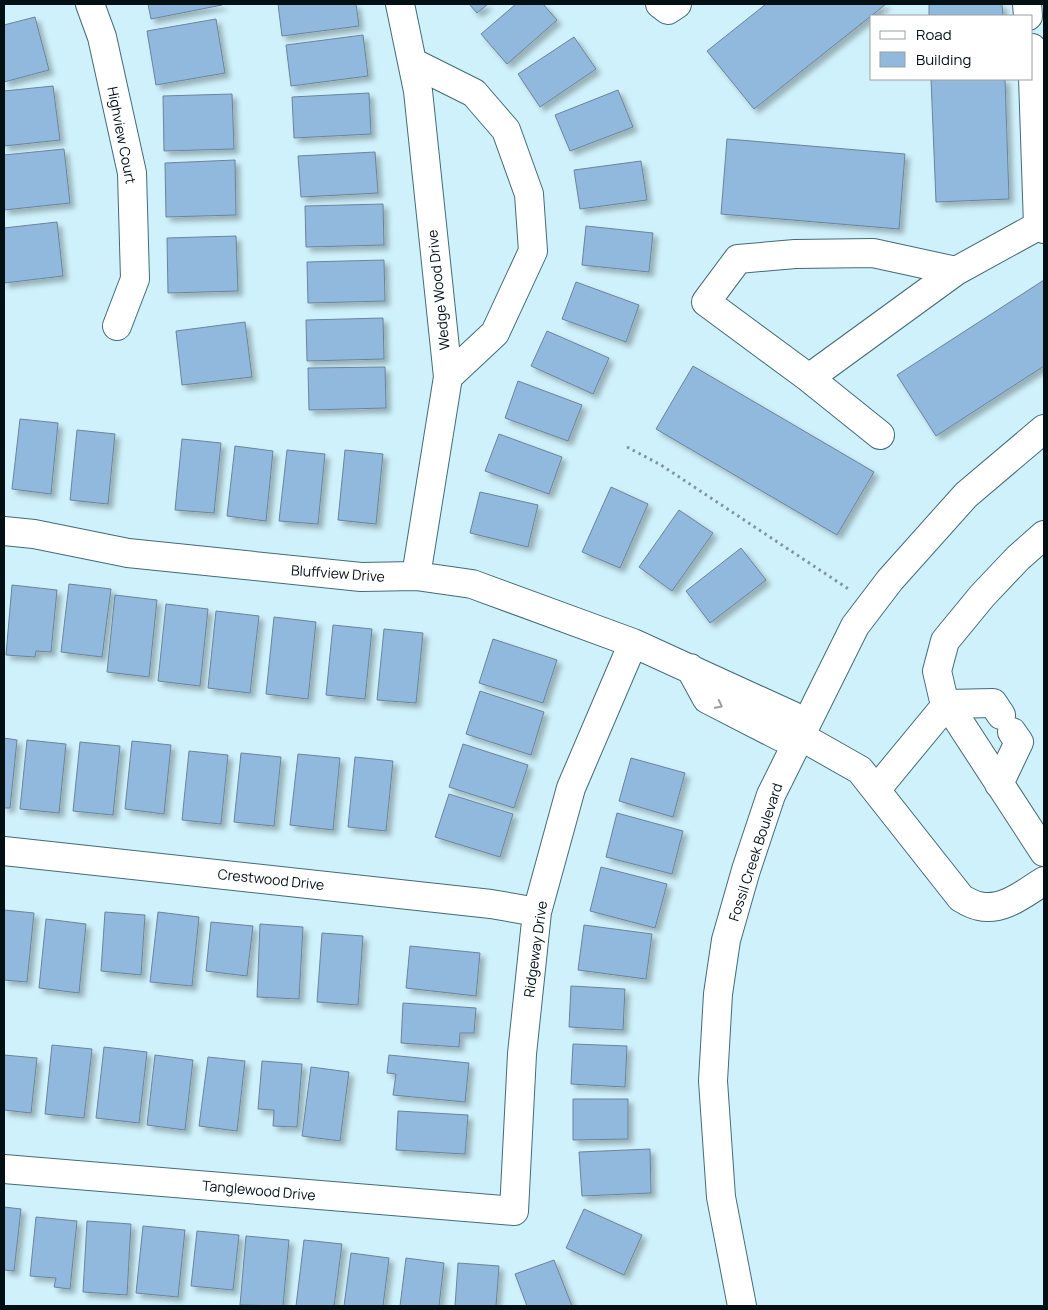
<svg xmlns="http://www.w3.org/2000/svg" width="1048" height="1310" font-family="Manrope,sans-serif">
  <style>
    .building { fill: #91b8dd; stroke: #6a849c; filter: url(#shadow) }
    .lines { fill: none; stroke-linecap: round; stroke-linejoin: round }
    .minor-casing { stroke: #436b76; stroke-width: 30 }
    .major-casing { stroke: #436b76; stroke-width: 30 }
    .path { stroke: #7d979e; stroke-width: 3; stroke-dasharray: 2.5 4; stroke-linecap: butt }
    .minor { stroke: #fff; stroke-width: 28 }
    .major { stroke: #fff; stroke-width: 28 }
    .oneway { stroke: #9a9fa1 }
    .labels { text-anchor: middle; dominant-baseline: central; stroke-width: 4; stroke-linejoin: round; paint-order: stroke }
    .street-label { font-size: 14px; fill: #021014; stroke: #fff }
  </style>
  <defs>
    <filter id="shadow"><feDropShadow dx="4.5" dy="4.5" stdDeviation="2.5" flood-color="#0004"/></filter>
  </defs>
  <rect width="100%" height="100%" fill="#cff1fb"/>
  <path class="building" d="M 148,4 L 222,4 L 222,5 L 151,19 Z
    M 278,4 L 356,4 L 359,26 L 282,36 Z
    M 469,4 L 488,4 L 477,13 Z
    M 516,4 L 543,4 L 557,20 L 507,64 L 481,34 Z
    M 766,4 L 886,4 L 754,109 L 707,51 Z
    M 929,4 L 1002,4 L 1003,16 L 929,16 Z
    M 35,17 L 49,70 L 4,82 L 4,25 Z
    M 216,19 L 225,73 L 156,85 L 147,31 Z
    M 363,35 L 368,76 L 291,86 L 286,45 Z
    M 574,37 L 596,69 L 540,107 L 518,74 Z
    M 931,79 L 1005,79 L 1009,199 L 936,202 Z
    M 53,86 L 60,140 L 4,146 L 4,91 Z
    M 618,90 L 633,127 L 570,151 L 555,115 Z
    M 369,93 L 371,134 L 294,138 L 292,97 Z
    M 232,94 L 234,149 L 164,151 L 163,96 Z
    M 727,139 L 905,154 L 899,229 L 721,214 Z
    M 64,149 L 70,203 L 4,210 L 4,155 Z
    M 375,152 L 378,193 L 301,197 L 298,156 Z
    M 235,160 L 236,215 L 166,217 L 165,163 Z
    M 641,161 L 647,200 L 580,209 L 574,170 Z
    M 383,204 L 384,245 L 306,247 L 305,206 Z
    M 57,222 L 63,276 L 4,283 L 4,228 Z
    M 586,226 L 653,233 L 649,272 L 582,265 Z
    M 236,236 L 238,291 L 168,293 L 167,238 Z
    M 384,260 L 385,301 L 308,303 L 307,262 Z
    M 1044,280 L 1044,366 L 936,436 L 897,375 Z
    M 576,282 L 639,305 L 626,342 L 562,319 Z
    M 383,318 L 384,359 L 307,361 L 306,320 Z
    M 245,322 L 252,377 L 182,385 L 176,331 Z
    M 547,331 L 609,358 L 593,394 L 531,366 Z
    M 693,366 L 874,472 L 837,535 L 656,429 Z
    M 385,367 L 386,408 L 309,410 L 308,368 Z
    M 518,381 L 582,405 L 568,441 L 505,418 Z
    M 20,419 L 58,423 L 51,494 L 12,489 Z
    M 77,430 L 115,434 L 108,504 L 70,500 Z
    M 499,434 L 562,457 L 549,494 L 485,471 Z
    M 182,439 L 221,443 L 214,513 L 175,510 Z
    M 235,446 L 273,451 L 266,521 L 227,516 Z
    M 287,450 L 325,454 L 318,524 L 279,521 Z
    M 345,450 L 383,454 L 376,524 L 338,520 Z
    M 611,487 L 648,504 L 620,568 L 582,552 Z
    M 480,492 L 538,505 L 528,547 L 470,533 Z
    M 679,510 L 713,533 L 672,591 L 639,567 Z
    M 741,548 L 766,580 L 710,623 L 686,591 Z
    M 69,584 L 111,589 L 102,657 L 61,652 Z
    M 12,585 L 57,590 L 51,652 L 36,651 L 35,657 L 6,655 Z
    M 115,595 L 157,600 L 149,677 L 107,672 Z
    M 166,604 L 208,609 L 200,686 L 158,681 Z
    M 216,611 L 259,616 L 250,693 L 208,688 Z
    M 274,617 L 316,622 L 308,699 L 266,694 Z
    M 333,625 L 372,629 L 365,699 L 326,695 Z
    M 384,629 L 423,633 L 416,703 L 377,700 Z
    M 493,639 L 557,660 L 543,703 L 479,683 Z
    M 480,691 L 544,712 L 531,755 L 466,734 Z
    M 4,738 L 17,740 L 10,808 L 4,808 Z
    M 27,740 L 66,744 L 59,813 L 20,809 Z
    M 132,741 L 171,745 L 164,814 L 125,809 Z
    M 80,742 L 120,746 L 113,815 L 73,811 Z
    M 463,744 L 528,765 L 514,808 L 449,787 Z
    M 189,751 L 228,755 L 221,824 L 182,820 Z
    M 241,753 L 281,757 L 274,826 L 234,822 Z
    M 298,754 L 340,758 L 333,830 L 290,825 Z
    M 355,757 L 393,761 L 386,831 L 348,827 Z
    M 631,758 L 685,773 L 673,817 L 619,801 Z
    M 449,794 L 513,814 L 500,857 L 435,837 Z
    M 617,813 L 683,831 L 672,874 L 606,857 Z
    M 601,867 L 667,884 L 655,928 L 590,911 Z
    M 4,910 L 34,913 L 27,982 L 4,980 Z
    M 105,912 L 145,915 L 141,975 L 101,971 Z
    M 158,912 L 199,917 L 192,986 L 150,982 Z
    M 46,919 L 86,924 L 79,993 L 39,988 Z
    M 211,922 L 253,926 L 247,976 L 206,971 Z
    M 260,924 L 303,927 L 299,999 L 257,997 Z
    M 584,925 L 652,934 L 646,979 L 578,970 Z
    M 322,933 L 363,936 L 358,1005 L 317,1002 Z
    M 410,946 L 480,953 L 476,996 L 406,988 Z
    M 571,986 L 625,989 L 623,1030 L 569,1027 Z
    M 403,1003 L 476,1008 L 474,1033 L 460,1033 L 459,1047 L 401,1043 Z
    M 573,1044 L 627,1046 L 625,1087 L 571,1084 Z
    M 52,1045 L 92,1049 L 84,1118 L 45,1114 Z
    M 104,1047 L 147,1052 L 139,1123 L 96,1118 Z
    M 4,1055 L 37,1058 L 31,1113 L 4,1110 Z
    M 155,1055 L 193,1060 L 185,1130 L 147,1125 Z
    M 389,1055 L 469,1063 L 465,1102 L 393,1095 L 396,1074 L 387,1073 Z
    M 208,1057 L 245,1061 L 237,1131 L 199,1126 Z
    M 262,1061 L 302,1064 L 297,1127 L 273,1126 L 274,1110 L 258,1109 Z
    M 311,1067 L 349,1072 L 340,1141 L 302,1136 Z
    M 573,1099 L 628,1099 L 628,1139 L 573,1140 Z
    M 398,1111 L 468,1115 L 465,1154 L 396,1150 Z
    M 650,1149 L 651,1193 L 582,1196 L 579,1152 Z
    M 4,1207 L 21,1209 L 14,1271 L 4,1270 Z
    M 584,1209 L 642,1235 L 624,1275 L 566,1248 Z
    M 36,1217 L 77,1221 L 70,1289 L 54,1287 L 56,1278 L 30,1276 Z
    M 87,1221 L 131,1224 L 127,1295 L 83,1292 Z
    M 143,1226 L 185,1230 L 178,1297 L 136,1293 Z
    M 197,1231 L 239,1235 L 233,1290 L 191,1286 Z
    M 246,1236 L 289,1240 L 283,1306 L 240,1305 Z
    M 304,1240 L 342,1244 L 334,1306 L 296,1306 Z
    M 351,1253 L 389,1258 L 383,1306 L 344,1306 Z
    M 406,1258 L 444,1263 L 439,1306 L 400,1306 Z
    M 554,1260 L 572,1306 L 527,1306 L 515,1274 Z
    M 458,1263 L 499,1266 L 496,1306 L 455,1306 Z"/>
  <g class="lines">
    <defs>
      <path id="minor" d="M 90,4 L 102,37 L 132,173 L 135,279 L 117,326
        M 400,4 L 418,91 L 448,377 L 416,576
        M 660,4 L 668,10 L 677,4
        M 1027,4 L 1028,16
        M 1032,48 L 1038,226
        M 412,62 L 474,93 L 506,130 L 529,194 L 533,251 L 495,333 L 448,377
        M 956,271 L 873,253 L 795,254 L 738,259 L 706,302 L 809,378 L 956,271 L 1038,226 L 1044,229
        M 809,378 L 880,435
        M 4,531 L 34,534 L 128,553 L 361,577 L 416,576 L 472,584 L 633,643 L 793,716 L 793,732
        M 1044,535 L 1018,558 L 982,596 L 945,641 L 937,671 L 943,697 L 1044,852
        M 690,668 L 707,699 L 781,737 L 793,732 L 860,770 L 961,898 C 966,901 973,905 979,906 C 1003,912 1026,892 1044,881
        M 999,784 L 1019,742 L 1012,732
        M 876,790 L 947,704 L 993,703 L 1001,715
        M 4,851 L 491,904 L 537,912
        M 4,1169 L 514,1211 L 522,1054 L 537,912 L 571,788 L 633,643"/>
      <path id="major" d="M 742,1306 L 721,1197 L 713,1081 L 718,994 L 726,940 L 746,870 L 771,795 L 855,626 L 890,580 L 966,495 L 1044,429"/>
    </defs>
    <use href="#minor" class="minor-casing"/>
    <use href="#major" class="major-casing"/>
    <path class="path" d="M 627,447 L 661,465 L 850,590"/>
    <use href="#minor" class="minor"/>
    <use href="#major" class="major"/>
  </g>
  <defs><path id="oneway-chevron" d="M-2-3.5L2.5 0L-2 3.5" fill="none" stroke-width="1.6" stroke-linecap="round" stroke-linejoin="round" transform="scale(1.25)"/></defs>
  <use class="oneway" href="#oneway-chevron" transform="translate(719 705) rotate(27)"/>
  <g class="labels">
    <g class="street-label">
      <text transform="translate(122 135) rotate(79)">Highview Court</text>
      <text transform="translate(438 290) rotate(-96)">Wedge Wood Drive</text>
      <text transform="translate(338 573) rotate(4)">Bluffview Drive</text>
      <text transform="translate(755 852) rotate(-72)">Fossil Creek Boulevard</text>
      <text transform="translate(271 879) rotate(6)">Crestwood Drive</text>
      <text transform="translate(535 949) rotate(-82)">Ridgeway Drive</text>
      <text transform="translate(259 1190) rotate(5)">Tanglewood Drive</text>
    </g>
  </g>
  <rect width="1048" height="1310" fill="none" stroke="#021014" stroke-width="10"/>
  <rect x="870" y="15" width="162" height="65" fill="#ffffff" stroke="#9a9fa1"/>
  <rect x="880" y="31" width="25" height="8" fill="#ffffff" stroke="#9a9fa1"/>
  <text x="916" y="40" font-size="15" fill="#021014">Road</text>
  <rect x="880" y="52" width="25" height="15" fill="#91b8dd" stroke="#9a9fa1"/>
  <text x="916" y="65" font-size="15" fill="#021014">Building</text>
</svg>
